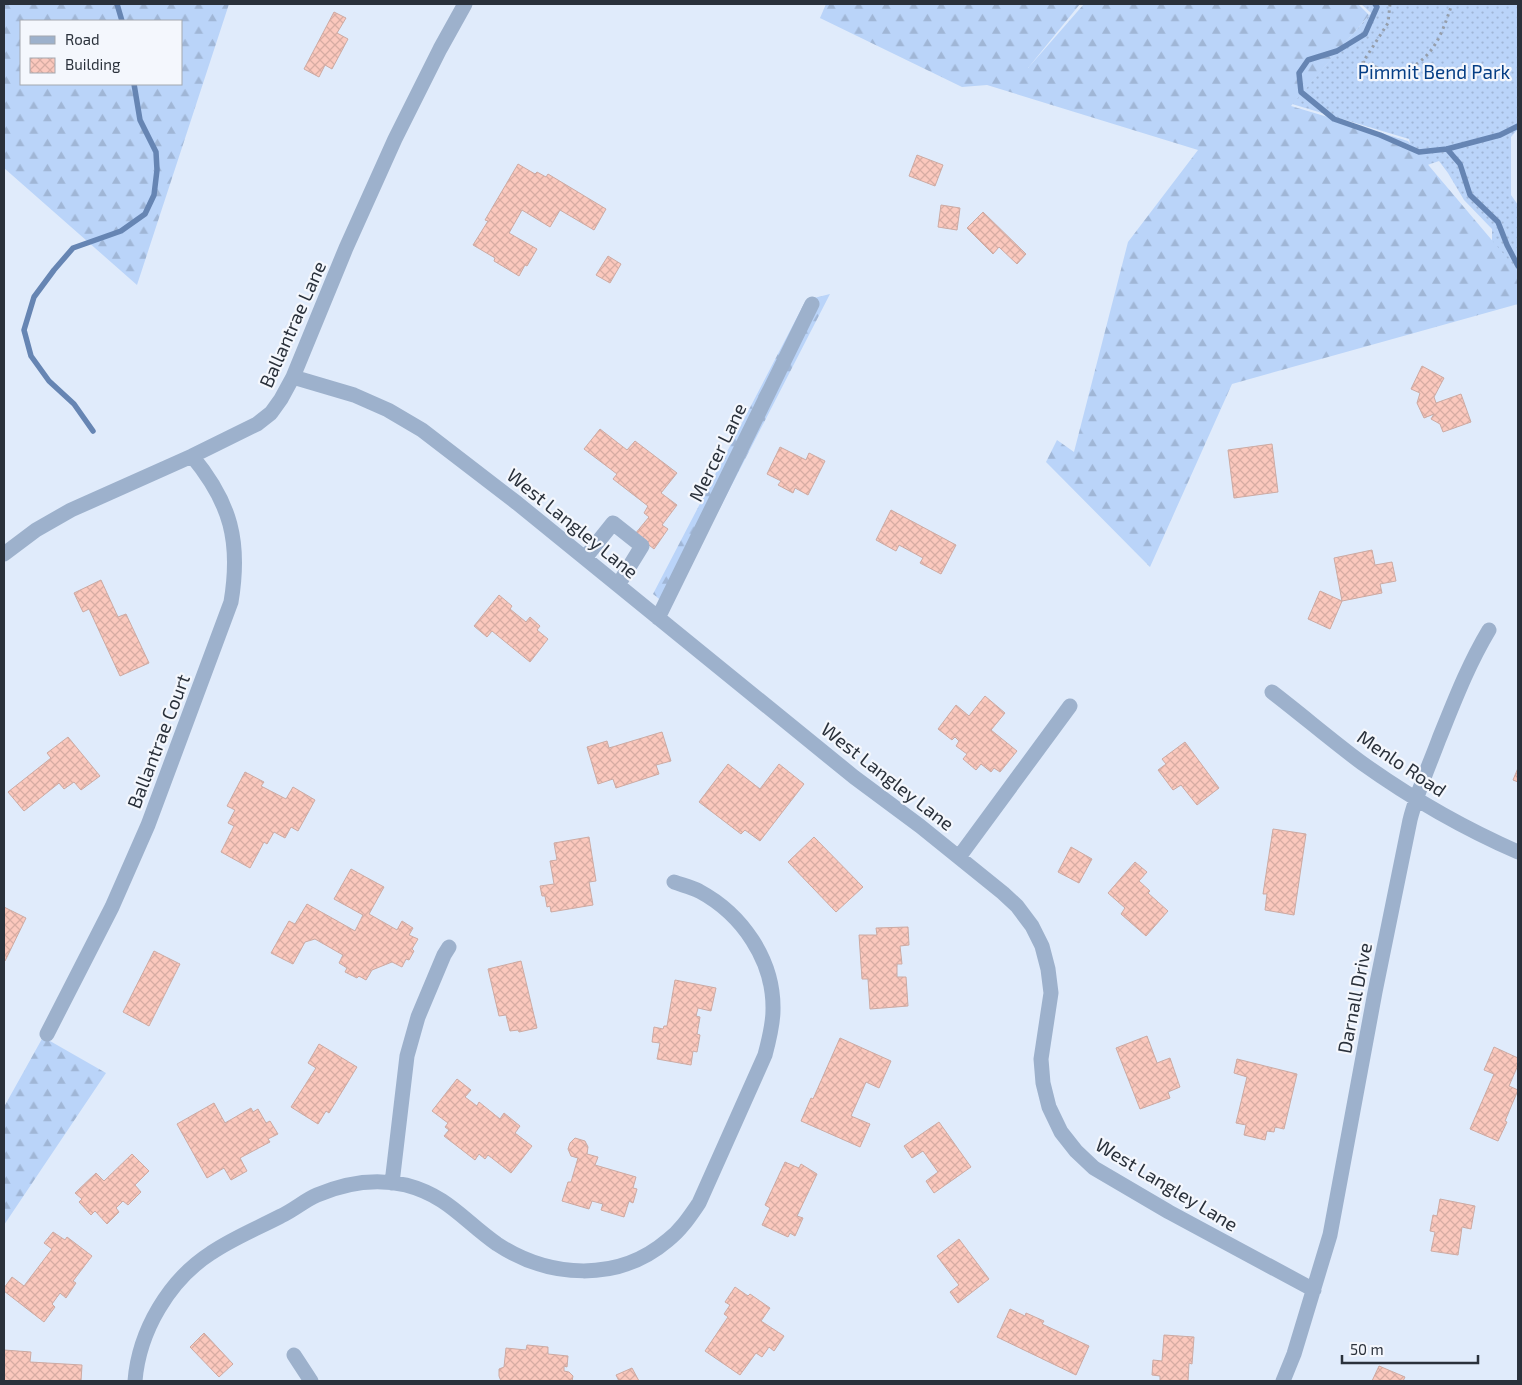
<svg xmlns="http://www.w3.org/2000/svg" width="1522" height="1385" font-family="'Exo 2',sans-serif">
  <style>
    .grass { fill: url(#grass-dots) }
    .forest { fill: url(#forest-firs); fill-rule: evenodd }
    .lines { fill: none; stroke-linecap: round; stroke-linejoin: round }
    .stream { stroke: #6685b3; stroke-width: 5.5 }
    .building { fill: url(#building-cross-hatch); stroke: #ccaaa3 }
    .path { stroke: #969fac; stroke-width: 3; stroke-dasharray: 2.5 4; stroke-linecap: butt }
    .minor { stroke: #9db1cc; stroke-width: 15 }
    .labels { text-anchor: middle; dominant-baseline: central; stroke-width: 4.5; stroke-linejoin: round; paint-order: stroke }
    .park-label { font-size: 19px; fill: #053e85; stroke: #f4f7fd }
    .street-label { font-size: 19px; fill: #2a313b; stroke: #f4f7fd }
  </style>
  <defs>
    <pattern id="grass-dots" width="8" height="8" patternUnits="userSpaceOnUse" patternTransform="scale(1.25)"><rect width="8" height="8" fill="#bad4f9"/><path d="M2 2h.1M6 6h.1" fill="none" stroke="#a0b6d6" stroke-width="1.8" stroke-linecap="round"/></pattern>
    <pattern id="forest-firs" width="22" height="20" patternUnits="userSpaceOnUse" patternTransform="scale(1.25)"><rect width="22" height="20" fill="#bad4f9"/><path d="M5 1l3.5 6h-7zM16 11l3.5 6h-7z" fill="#a0b6d6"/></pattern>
    <pattern id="building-cross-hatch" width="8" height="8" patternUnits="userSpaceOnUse" patternTransform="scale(1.25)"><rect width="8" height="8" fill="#fbc8bd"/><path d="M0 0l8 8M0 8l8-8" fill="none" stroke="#d7aca3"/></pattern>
  </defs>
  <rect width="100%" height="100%" fill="#e0ebfb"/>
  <path class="grass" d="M 1361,4 L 1518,4 L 1518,129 L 1511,137 L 1511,195 L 1518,205 L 1518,276 L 1492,248 L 1492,229 L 1464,200 L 1448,173 L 1439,161 L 1416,169 L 1409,139 L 1292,104 L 1371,13 Z"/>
  <path class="forest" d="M 4,4 L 229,4 L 137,285 L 4,168 ZM 21,21 L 181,21 L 181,84 L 21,84 Z
    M 826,4 L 1080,4 L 1028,68 L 1084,4 L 1358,4 L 1369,15 L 1291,106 L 1408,141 L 1518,271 L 1518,304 L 1232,384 L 1150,567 L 1046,462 L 1057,440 L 1074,452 L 1128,242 L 1198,150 L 987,85 L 962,87 L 820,18 Z
    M 830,294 L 669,607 L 653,594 L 806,300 Z
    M 43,1037 L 106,1073 L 4,1225 L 4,1107 Z"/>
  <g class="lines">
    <path class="stream" d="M 117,4 L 122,21
      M 1375,4 L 1377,7 L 1365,34 L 1337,51 L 1308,60 L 1299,73 L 1301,92 L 1334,119 L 1380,135 L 1419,152 L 1447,149 L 1500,135 L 1518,126
      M 1447,149 L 1460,164 L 1470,195 L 1498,222 L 1507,245 L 1518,266
      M 93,431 L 74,404 L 49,381 L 31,356 L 24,330 L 34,297 L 54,270 L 73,248 L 121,231 L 145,214 L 154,195 L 157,170 L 156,152 L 140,120 L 134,84"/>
  </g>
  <path class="building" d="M 334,12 L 346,18 L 337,33 L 348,39 L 332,69 L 325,65 L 319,77 L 304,69 Z
    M 917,155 L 943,165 L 935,186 L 909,176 Z
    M 518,164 L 535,174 L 537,172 L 546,177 L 548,174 L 606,209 L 594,230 L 560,210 L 550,227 L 522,210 L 509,233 L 537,249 L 527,266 L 525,265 L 519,276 L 494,261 L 495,258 L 473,245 L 488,221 L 485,220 Z
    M 941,205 L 960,208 L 957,230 L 938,227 Z
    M 983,212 L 1026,254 L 1017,264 L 999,247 L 993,254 L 967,228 Z
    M 608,256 L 621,264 L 610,283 L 596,275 Z
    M 1422,366 L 1444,378 L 1434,397 L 1436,403 L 1461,394 L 1471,422 L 1443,432 L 1440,424 L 1431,419 L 1434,414 L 1424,418 L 1417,403 L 1420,393 L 1411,389 Z
    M 600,429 L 627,450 L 635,441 L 677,473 L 661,493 L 677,505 L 662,525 L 668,529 L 654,549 L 635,534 L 649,517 L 644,513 L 648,506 L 613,479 L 617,474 L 584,449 Z
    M 1272,444 L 1278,492 L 1234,498 L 1228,450 Z
    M 780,447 L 806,460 L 809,453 L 825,461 L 808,495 L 795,488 L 793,493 L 778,485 L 781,481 L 767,474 Z
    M 891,510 L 956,545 L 941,574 L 920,563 L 923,558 L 899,545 L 896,551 L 876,540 Z
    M 1372,550 L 1375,565 L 1392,562 L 1396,581 L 1380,584 L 1382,593 L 1342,601 L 1334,558 Z
    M 101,580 L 118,617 L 126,614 L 149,663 L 120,676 L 89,609 L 83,612 L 74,593 Z
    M 1320,591 L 1342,601 L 1330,629 L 1308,619 Z
    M 499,595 L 512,606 L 510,609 L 526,622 L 530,617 L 540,626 L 537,630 L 548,639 L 530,662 L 492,631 L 487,637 L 474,626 Z
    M 985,696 L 1005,713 L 991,730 L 1017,751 L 1000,772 L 994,768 L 991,772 L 981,764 L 976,770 L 963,759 L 967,754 L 956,746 L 959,741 L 955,737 L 952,740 L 938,729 L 956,705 L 969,716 Z
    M 662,732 L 671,761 L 656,765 L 659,774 L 616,788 L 613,779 L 598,784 L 587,747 L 607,741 L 609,748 Z
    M 68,737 L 100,776 L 81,790 L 74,782 L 64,789 L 59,783 L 24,811 L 8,792 L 51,758 L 47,753 Z
    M 1185,742 L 1219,788 L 1197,805 L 1181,785 L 1173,790 L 1158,770 L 1166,764 L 1162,759 Z
    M 728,764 L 760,789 L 779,764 L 804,784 L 760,841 L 745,830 L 741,834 L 699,802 Z
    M 1518,768 L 1518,782 L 1513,780 Z
    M 245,772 L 264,782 L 261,786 L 286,799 L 293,787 L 315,800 L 298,831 L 291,827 L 285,838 L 274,832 L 267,844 L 264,842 L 250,868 L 221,852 L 234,826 L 228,823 L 235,810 L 227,806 Z
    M 1273,829 L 1306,834 L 1294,915 L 1265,910 L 1267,894 L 1263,894 Z
    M 589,837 L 596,881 L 589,882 L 593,905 L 551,912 L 550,906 L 547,907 L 545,896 L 542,896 L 540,886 L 554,884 L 550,861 L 557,860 L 554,843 Z
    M 814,837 L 863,887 L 836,912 L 788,862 Z
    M 1071,847 L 1092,859 L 1079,883 L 1058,872 Z
    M 1135,862 L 1147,872 L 1139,881 L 1150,891 L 1148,893 L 1168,911 L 1146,936 L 1121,914 L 1125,908 L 1108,893 Z
    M 351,869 L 384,887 L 369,914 L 397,930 L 402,921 L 413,928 L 409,935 L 418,939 L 412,949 L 414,951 L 409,960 L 406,959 L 402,967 L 392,962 L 372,970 L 366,980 L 359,976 L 357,978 L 345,972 L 347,968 L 339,963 L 343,955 L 315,939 L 305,942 L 293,964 L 271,953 L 289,921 L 295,924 L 307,904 L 355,931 L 363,915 L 334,899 Z
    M 4,907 L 26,918 L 5,961 L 4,961 Z
    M 908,927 L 909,945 L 900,946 L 902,964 L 897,964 L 897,977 L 906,977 L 908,1006 L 870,1009 L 868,979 L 862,979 L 859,935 L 877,935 L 876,928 Z
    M 154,951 L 180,964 L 149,1026 L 123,1012 Z
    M 521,961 L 537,1028 L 519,1032 L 518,1030 L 510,1031 L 506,1015 L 499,1016 L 488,969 Z
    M 675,980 L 716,988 L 711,1011 L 698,1008 L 696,1016 L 700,1017 L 697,1034 L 700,1035 L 697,1052 L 693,1051 L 691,1065 L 657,1059 L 660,1043 L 652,1042 L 654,1027 L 663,1029 L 664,1026 L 667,1026 Z
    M 1147,1036 L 1157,1063 L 1170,1058 L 1180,1087 L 1168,1092 L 1170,1098 L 1140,1109 L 1116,1048 Z
    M 840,1038 L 891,1061 L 879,1088 L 866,1082 L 851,1116 L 870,1124 L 860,1147 L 801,1121 L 811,1098 L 813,1099 Z
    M 319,1044 L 357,1067 L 329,1113 L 326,1111 L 318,1124 L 291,1107 L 316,1068 L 308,1063 Z
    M 1494,1047 L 1518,1058 L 1518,1065 L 1509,1086 L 1518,1090 L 1505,1121 L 1507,1122 L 1498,1141 L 1470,1129 L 1494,1074 L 1484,1070 Z
    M 1237,1059 L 1297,1074 L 1284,1129 L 1275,1127 L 1274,1132 L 1267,1131 L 1265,1140 L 1244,1135 L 1246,1125 L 1236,1123 L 1247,1077 L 1234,1073 Z
    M 457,1079 L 471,1090 L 465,1097 L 477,1106 L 479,1102 L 500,1119 L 504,1113 L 520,1126 L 515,1133 L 532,1146 L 511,1173 L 488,1155 L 485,1159 L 479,1154 L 475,1160 L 444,1136 L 449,1130 L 445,1127 L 448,1123 L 432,1111 Z
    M 214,1103 L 225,1123 L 251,1108 L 253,1112 L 258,1109 L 266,1123 L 270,1121 L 278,1134 L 268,1139 L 270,1142 L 240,1158 L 247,1171 L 231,1180 L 224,1168 L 207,1178 L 177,1124 Z
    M 939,1122 L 971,1167 L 934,1193 L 926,1181 L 938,1172 L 923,1151 L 912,1158 L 904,1146 Z
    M 575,1138 L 585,1141 L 588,1147 L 587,1154 L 598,1157 L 595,1165 L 636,1177 L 633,1188 L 637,1189 L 633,1203 L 629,1201 L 624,1217 L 601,1210 L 603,1204 L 592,1201 L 589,1209 L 562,1201 L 568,1182 L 571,1182 L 578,1158 L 571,1156 L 568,1149 L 570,1143 Z
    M 132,1154 L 149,1171 L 135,1185 L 141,1192 L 128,1205 L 123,1201 L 116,1208 L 119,1212 L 107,1224 L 95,1211 L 91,1215 L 79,1202 L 82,1199 L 75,1193 L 96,1173 L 104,1181 Z
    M 785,1162 L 799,1168 L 801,1164 L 817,1174 L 797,1216 L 803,1218 L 795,1236 L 790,1233 L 788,1237 L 762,1225 L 770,1208 L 765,1205 Z
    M 1440,1199 L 1475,1206 L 1471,1229 L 1462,1227 L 1458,1255 L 1431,1251 L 1435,1232 L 1430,1231 L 1433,1215 L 1437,1216 Z
    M 53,1232 L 65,1240 L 67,1237 L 92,1256 L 73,1281 L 76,1283 L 66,1298 L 60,1293 L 52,1304 L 55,1307 L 44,1322 L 4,1291 L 4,1288 L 12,1277 L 24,1286 L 52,1249 L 44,1243 Z
    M 959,1239 L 989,1279 L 958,1303 L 950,1292 L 959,1285 L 937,1256 Z
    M 735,1287 L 748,1296 L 750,1294 L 770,1308 L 761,1321 L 784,1336 L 774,1351 L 769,1347 L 762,1357 L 756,1353 L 740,1375 L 705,1351 L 728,1317 L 724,1314 L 730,1305 L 725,1302 Z
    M 1010,1309 L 1025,1316 L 1026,1313 L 1044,1321 L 1042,1324 L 1089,1346 L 1076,1375 L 997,1337 Z
    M 204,1333 L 233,1364 L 219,1377 L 190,1347 Z
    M 1164,1335 L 1194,1337 L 1192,1364 L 1189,1363 L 1188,1381 L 1160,1381 L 1160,1376 L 1152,1375 L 1153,1360 L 1162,1361 Z
    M 527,1345 L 548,1347 L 548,1354 L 568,1356 L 567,1367 L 564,1366 L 564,1371 L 569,1372 L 573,1376 L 572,1381 L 501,1381 L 499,1376 L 499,1369 L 504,1367 L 506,1348 L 526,1350 Z
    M 4,1350 L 31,1352 L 30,1362 L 82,1365 L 81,1381 L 4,1381 Z
    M 1379,1366 L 1405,1377 L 1403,1381 L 1372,1381 Z
    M 632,1368 L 639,1381 L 619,1381 L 616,1375 Z"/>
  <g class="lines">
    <path class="path" d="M 1390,4 L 1388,23 L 1363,62 L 1396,75 C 1433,60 1440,39 1452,4"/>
    <path class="minor" d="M 293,377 L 354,395 L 388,410 L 422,430 L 517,503 L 854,777 L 920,826 L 1003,893 L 1017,906 L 1032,926 L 1042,946 L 1048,969 L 1051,993 L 1041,1059 L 1043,1083 L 1049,1107 L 1061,1132 L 1076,1151 L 1094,1168 L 1169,1212 L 1314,1290
      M 4,554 L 36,530 L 71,510 L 192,456 L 257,424 L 271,413 L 281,399 L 293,377 L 346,248 L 395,139 L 440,49 L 465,4
      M 585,558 L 613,523 L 642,546 L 618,585
      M 658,618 L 812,304
      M 1272,692 C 1302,715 1331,740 1362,763 C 1411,798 1463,828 1518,852
      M 959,857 L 1070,706
      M 47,1034 L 112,907 L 148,825 L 231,602 C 241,542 231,503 192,456
      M 392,1183 L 407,1056 L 418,1017 L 444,955 L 449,947
      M 294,1355 L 311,1381
      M 135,1381 C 139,1331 169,1280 211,1253 C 233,1238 258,1228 281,1216 C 294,1210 305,1200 317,1195 C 345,1183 376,1178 406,1185 C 448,1196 464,1221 497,1244 C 549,1278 618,1283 668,1240 C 681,1230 690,1216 699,1203 L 765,1055 C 769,1040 773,1025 773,1010 C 774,960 742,914 699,891 C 691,887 682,885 674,882
      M 1283,1381 L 1294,1354 L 1330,1235 L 1375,992 L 1410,820 C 1417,792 1429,766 1439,739 C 1454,702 1468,665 1489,630"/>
  </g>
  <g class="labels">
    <g class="park-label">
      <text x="1434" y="71">Pimmit Bend Park</text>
    </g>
    <g class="street-label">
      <text transform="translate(292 324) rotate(-66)">Ballantrae Lane</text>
      <text transform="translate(717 452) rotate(-64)">Mercer Lane</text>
      <text transform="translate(573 523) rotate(39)">West Langley Lane</text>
      <text transform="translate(158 741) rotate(-69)">Ballantrae Court</text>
      <text transform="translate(1402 763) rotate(34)">Menlo Road</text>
      <text transform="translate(888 776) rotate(38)">West Langley Lane</text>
      <text transform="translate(1354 998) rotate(-79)">Darnall Drive</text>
      <text transform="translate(1167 1184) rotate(31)">West Langley Lane</text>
    </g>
  </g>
  <rect width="1522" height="1385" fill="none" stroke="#2a313b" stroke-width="10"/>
  <rect x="20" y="20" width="162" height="65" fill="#f4f7fd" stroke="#a3a8af"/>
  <rect x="30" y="36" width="25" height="8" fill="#9db1cc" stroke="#a3a8af"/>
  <text x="65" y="45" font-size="15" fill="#2a313b">Road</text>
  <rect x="30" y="58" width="25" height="15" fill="url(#building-cross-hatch)" stroke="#a3a8af"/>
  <text x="65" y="70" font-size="15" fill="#2a313b">Building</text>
  <path d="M1342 1355v8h136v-8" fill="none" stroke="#2a313b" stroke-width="2.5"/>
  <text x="1350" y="1355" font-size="15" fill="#2a313b" stroke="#f4f7fd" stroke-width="4" paint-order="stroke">50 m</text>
</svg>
